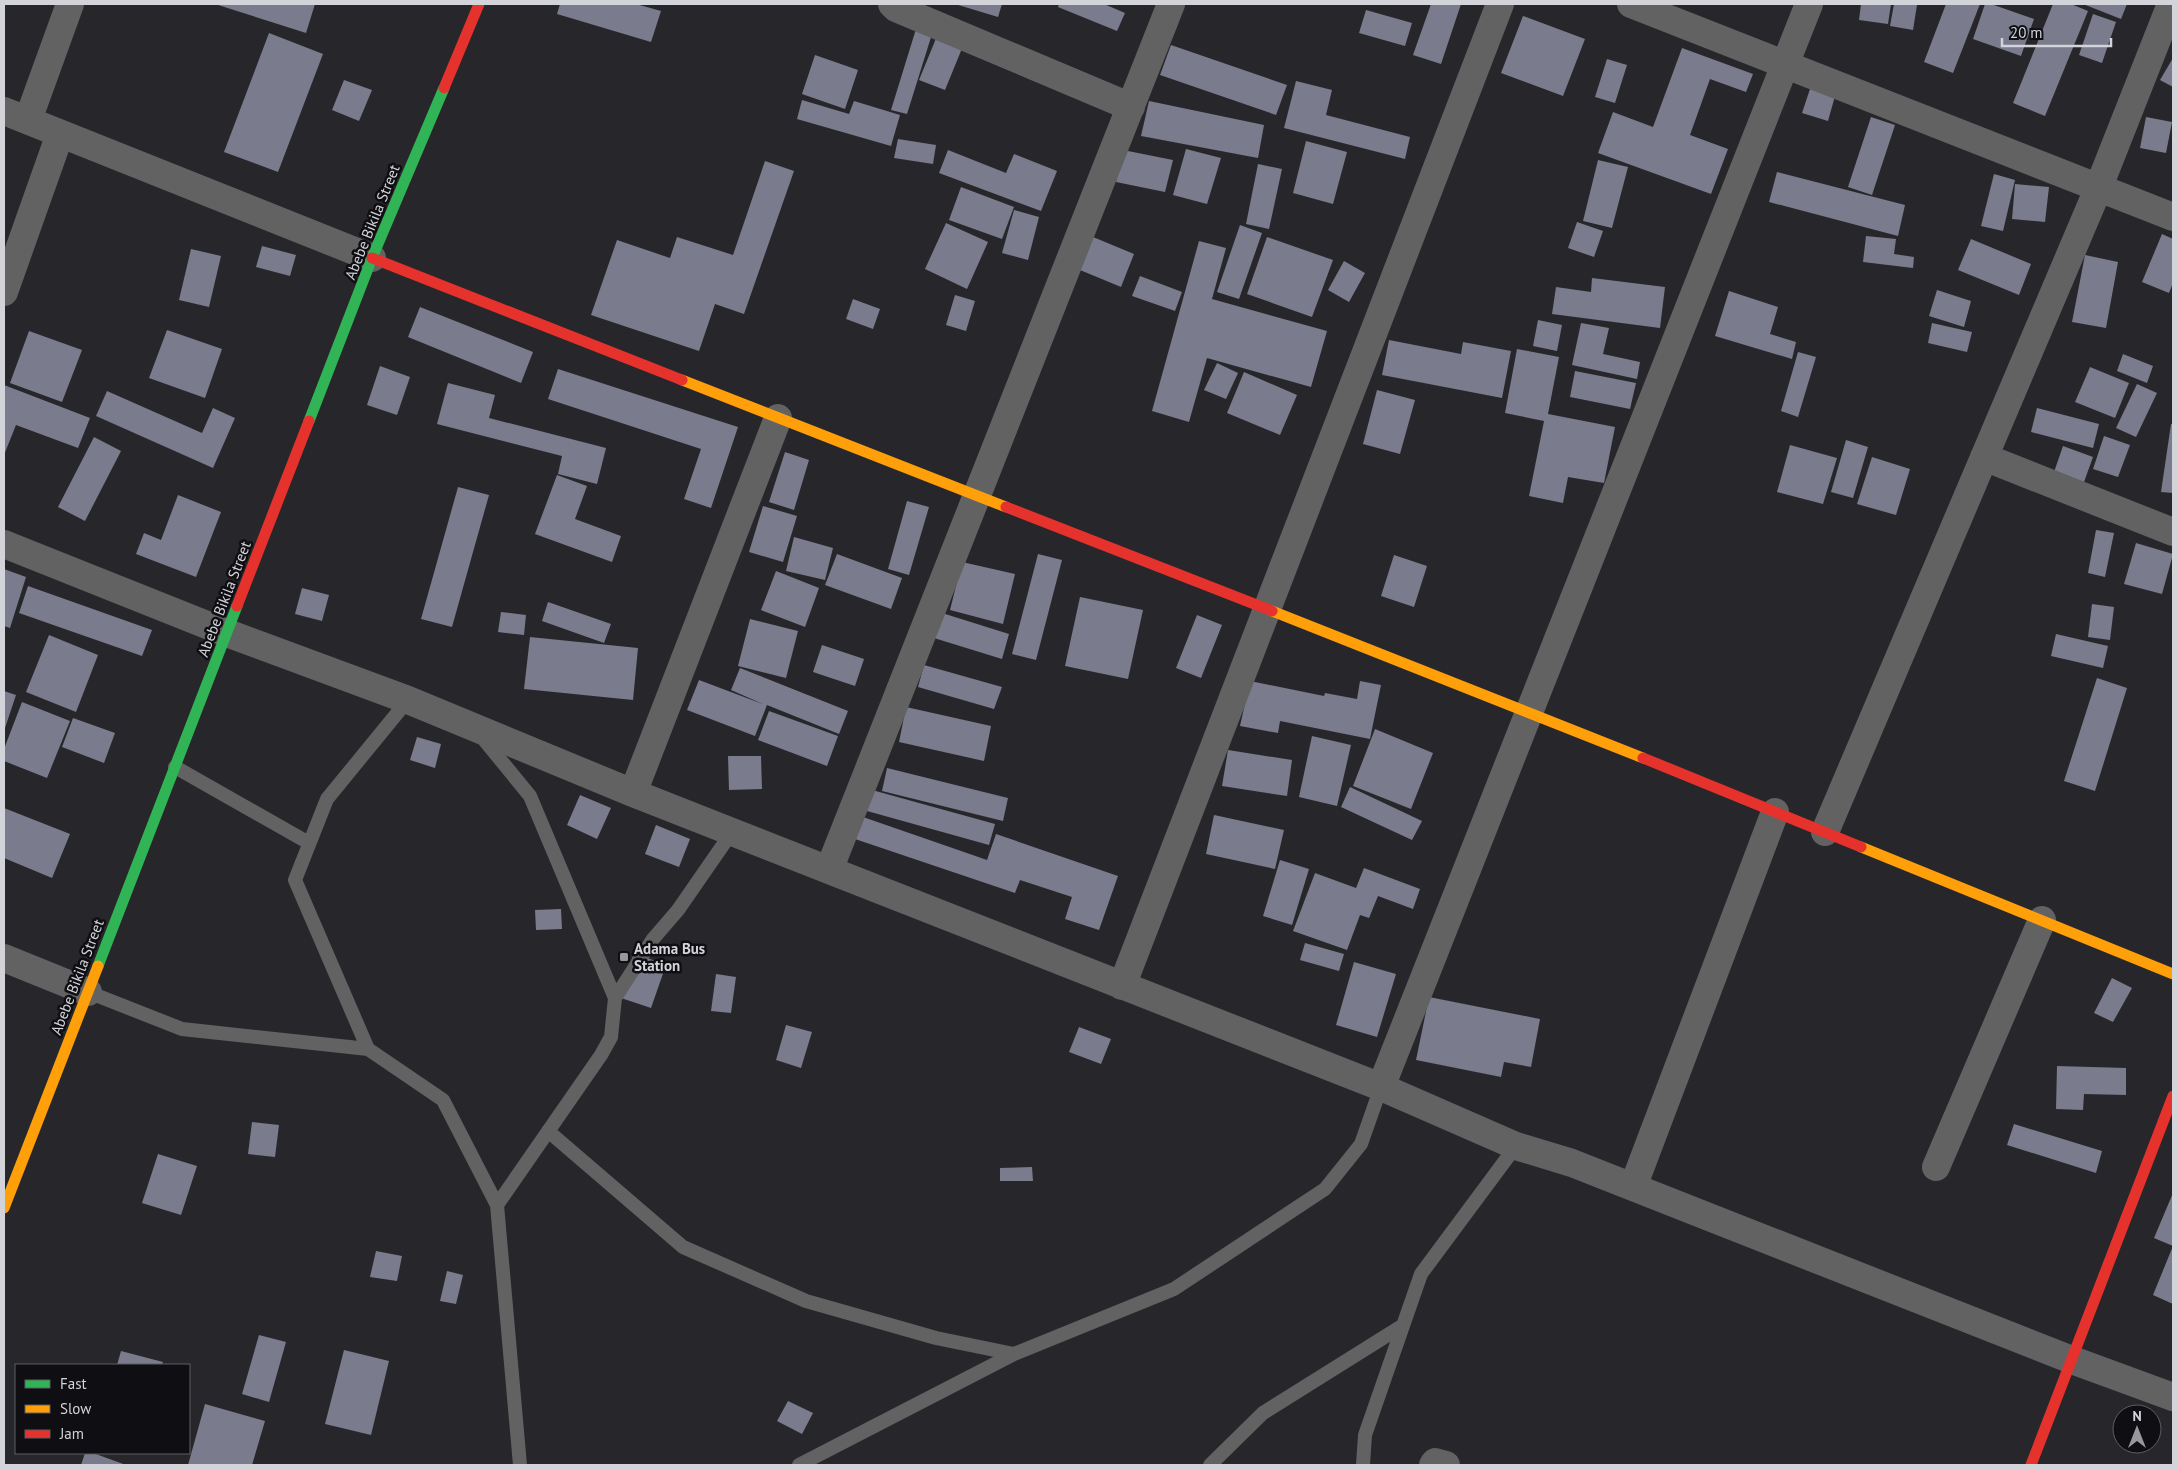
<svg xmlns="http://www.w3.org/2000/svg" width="2177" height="1469" font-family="'PT Sans',sans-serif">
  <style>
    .building { fill: #7a7b8d }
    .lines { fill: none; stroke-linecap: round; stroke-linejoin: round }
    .lane { stroke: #626263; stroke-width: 14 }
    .street { stroke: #626263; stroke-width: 28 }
    .fast { stroke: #30b455; stroke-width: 11 }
    .slow { stroke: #ff9f0a; stroke-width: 11 }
    .jam { stroke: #e5322d; stroke-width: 11 }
    .poi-dot { fill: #97979c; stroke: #0f0f13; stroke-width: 2 }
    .labels { text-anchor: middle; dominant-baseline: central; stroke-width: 5; stroke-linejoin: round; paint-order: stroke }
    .street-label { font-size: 15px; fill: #d3d4d9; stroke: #0f0f13 }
    .poi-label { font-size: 15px; font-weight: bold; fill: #d3d4d9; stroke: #0f0f13; text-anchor: start }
  </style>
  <rect width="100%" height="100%" fill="#27272b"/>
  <path class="building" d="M 215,4 L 315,4 L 306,33 Z
    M 560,4 L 636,4 L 661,11 L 651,42 L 557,14 Z
    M 955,4 L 1002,4 L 998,17 Z
    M 1059,4 L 1104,4 L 1125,13 L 1117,31 L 1058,7 Z
    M 1431,4 L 1461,4 L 1441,64 L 1413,55 Z
    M 1861,4 L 1891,4 L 1888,24 L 1859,20 Z
    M 1894,4 L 1917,5 L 1913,30 L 1890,26 Z
    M 1946,4 L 1980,4 L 1953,73 L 1924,62 Z
    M 1985,4 L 1991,4 L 2034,19 L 2021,56 L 1973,39 Z
    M 2053,4 L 2071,4 L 2088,11 L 2045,116 L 2013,103 Z
    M 2083,4 L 2127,4 L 2121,19 Z
    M 1366,10 L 1412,23 L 1405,46 L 1359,33 Z
    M 2093,14 L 2116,22 L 2102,63 L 2079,55 Z
    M 1523,16 L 1585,39 L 1563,96 L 1501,73 Z
    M 916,29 L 932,34 L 907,114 L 891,110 Z
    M 269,33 L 323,54 L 278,172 L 224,152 Z
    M 937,36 L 963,46 L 945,90 L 919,80 Z
    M 1171,45 L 1287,85 L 1276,115 L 1160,75 Z
    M 1682,48 L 1753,74 L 1746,92 L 1710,79 L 1690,135 L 1728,149 L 1711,194 L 1598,153 L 1613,112 L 1653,127 Z
    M 815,55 L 858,70 L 845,109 L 802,94 Z
    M 2173,58 L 2173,87 L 2160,80 Z
    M 1607,59 L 1627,65 L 1615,103 L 1595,97 Z
    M 344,80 L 372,90 L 359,121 L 332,110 Z
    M 1296,81 L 1332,90 L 1326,115 L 1410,137 L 1405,159 L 1284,128 Z
    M 1810,89 L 1835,96 L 1828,121 L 1802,113 Z
    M 802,100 L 849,114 L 854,101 L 900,115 L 891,146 L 797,119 Z
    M 1149,101 L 1264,125 L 1258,158 L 1141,136 Z
    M 1871,117 L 1895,125 L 1872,195 L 1848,187 Z
    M 2146,117 L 2172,122 L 2166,153 L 2140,148 Z
    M 898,139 L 936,145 L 933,164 L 894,158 Z
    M 1306,141 L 1347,152 L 1333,204 L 1293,193 Z
    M 1186,149 L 1221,158 L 1207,204 L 1173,195 Z
    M 948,150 L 1006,173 L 1014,154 L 1057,171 L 1041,211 L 939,173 Z
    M 1123,150 L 1173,160 L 1165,192 L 1116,182 Z
    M 1598,160 L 1628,167 L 1612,228 L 1583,221 Z
    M 765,161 L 794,171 L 744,314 L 715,304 L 699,351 L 591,315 L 617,240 L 670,258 L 677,237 L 733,255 Z
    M 1258,164 L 1282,169 L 1269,229 L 1246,224 Z
    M 1777,172 L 1905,205 L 1898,236 L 1769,202 Z
    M 1994,174 L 2015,180 L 2003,231 L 1981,226 Z
    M 2015,184 L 2049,187 L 2045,222 L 2012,219 Z
    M 961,187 L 1014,207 L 1002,239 L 949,220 Z
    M 1014,210 L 1039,217 L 1028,260 L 1002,253 Z
    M 1577,222 L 1603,231 L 1594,257 L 1568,248 Z
    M 946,223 L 988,242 L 967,289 L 925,269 Z
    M 1240,225 L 1262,233 L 1239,299 L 1217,292 Z
    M 2162,234 L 2173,239 L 2173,283 L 2169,293 L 2142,282 Z
    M 1866,236 L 1896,239 L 1894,254 L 1914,257 L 1913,268 L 1863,262 Z
    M 1093,237 L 1134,254 L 1121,287 L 1080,270 Z
    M 1267,237 L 1333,260 L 1312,317 L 1247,294 Z
    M 1971,239 L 2031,264 L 2019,295 L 1958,270 Z
    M 1199,241 L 1226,248 L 1212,299 L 1327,331 L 1311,387 L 1207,358 L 1189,422 L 1152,411 Z
    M 262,246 L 296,255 L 290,276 L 256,267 Z
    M 191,249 L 221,256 L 209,307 L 179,300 Z
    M 2085,255 L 2118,262 L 2106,328 L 2072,322 Z
    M 1344,261 L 1365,273 L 1349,302 L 1328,290 Z
    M 1140,276 L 1182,292 L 1175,311 L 1132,296 Z
    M 1592,278 L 1665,287 L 1660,328 L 1552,314 L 1556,287 L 1591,292 Z
    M 1937,290 L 1971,301 L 1964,327 L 1929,316 Z
    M 1729,291 L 1778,307 L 1770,334 L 1796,342 L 1792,359 L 1715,336 Z
    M 955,295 L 975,301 L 966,331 L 946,325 Z
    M 853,299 L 880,309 L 873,329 L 846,319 Z
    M 420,307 L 533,352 L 521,383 L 408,337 Z
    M 1538,320 L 1562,325 L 1557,351 L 1533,346 Z
    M 1581,323 L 1609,328 L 1603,354 L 1640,362 L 1637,379 L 1572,365 Z
    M 1932,323 L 1972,332 L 1967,352 L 1928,343 Z
    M 167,330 L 222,349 L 205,398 L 149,378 Z
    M 29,331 L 82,350 L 62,402 L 10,383 Z
    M 1389,340 L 1461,354 L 1463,342 L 1511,351 L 1502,398 L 1382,375 Z
    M 1517,349 L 1559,357 L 1548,414 L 1615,427 L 1604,483 L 1568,477 L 1563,503 L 1529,496 L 1544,421 L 1505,413 Z
    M 1798,352 L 1816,357 L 1798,417 L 1781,411 Z
    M 2123,354 L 2153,366 L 2147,383 L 2117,371 Z
    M 1217,363 L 1238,373 L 1226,399 L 1204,390 Z
    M 380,366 L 410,377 L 397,415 L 367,405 Z
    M 2090,367 L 2129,383 L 2115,418 L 2075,402 Z
    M 558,369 L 738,427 L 711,508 L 684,499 L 701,449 L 548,399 Z
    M 1575,371 L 1636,383 L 1630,409 L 1570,397 Z
    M 1244,372 L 1297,395 L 1280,435 L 1227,413 Z
    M 448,383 L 495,395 L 489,418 L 606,448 L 597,484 L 558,474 L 562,456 L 437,424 Z
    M 2137,384 L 2157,393 L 2136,437 L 2116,428 Z
    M 4,385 L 90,418 L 78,448 L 16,425 L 4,455 Z
    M 1377,390 L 1415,400 L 1400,454 L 1363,444 Z
    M 107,391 L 202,433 L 213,408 L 235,418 L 213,468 L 96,416 Z
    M 2037,408 L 2099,424 L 2093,448 L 2031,432 Z
    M 2171,424 L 2173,424 L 2173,493 L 2161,492 Z
    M 2104,436 L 2130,445 L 2118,477 L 2093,469 Z
    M 94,437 L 121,451 L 85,521 L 58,507 Z
    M 1846,440 L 1868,447 L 1853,498 L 1831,492 Z
    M 1790,445 L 1837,458 L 1823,504 L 1777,492 Z
    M 2063,446 L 2093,457 L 2084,482 L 2054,472 Z
    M 785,452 L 809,460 L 794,510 L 769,502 Z
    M 1872,457 L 1910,469 L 1896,515 L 1857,504 Z
    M 557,475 L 587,486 L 575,519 L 621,536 L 612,562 L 535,534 Z
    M 458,487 L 489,495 L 452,627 L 421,619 Z
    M 178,495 L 221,512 L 196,577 L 136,554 L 144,533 L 161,540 Z
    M 907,501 L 929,507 L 909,575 L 888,569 Z
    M 763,506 L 797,516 L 783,562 L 749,552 Z
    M 2096,530 L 2114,533 L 2105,577 L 2088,573 Z
    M 794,537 L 833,548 L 825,580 L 786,571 Z
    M 2136,543 L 2173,554 L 2162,594 L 2124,584 Z
    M 837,554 L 902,578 L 891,609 L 825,585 Z
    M 1038,554 L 1062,560 L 1036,660 L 1012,654 Z
    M 1394,555 L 1427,566 L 1414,607 L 1381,596 Z
    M 962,562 L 1015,574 L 1003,624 L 950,610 Z
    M 4,569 L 26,577 L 10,628 L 4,626 Z
    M 776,571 L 819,588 L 805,627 L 761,610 Z
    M 28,586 L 152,630 L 142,656 L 19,613 Z
    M 302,588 L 329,595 L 322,621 L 295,614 Z
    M 1080,597 L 1143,610 L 1128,679 L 1065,666 Z
    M 548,602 L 611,624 L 604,643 L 542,621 Z
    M 2092,604 L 2114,607 L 2110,640 L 2088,637 Z
    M 501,612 L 526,615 L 524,635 L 498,632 Z
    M 942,613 L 1009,634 L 1002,659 L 934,638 Z
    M 1197,615 L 1222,625 L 1201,678 L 1176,668 Z
    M 750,619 L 798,631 L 786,678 L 738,666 Z
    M 2056,634 L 2108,646 L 2103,668 L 2051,656 Z
    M 49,635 L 98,655 L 76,712 L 26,692 Z
    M 530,637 L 638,648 L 633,700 L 524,689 Z
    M 822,645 L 864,659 L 855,686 L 813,672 Z
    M 924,665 L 1002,687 L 994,709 L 918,687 Z
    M 740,668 L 848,711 L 839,734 L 767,705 L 755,736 L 687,710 L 699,680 L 765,705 L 731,690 Z
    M 2097,678 L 2127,688 L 2095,791 L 2064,781 Z
    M 1250,681 L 1324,696 L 1325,693 L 1357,699 L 1360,681 L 1381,685 L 1370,739 L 1280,721 L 1278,733 L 1240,726 Z
    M 4,691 L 16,695 L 4,731 Z
    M 22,702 L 70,721 L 47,778 L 4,761 L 4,749 Z
    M 906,707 L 991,726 L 984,761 L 899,742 Z
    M 769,711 L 838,736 L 827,766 L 758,740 Z
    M 73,718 L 115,733 L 104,763 L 62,747 Z
    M 1375,729 L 1433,753 L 1411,809 L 1353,786 Z
    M 1312,736 L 1351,745 L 1337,806 L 1299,797 Z
    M 417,737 L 441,744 L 435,768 L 410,760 Z
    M 1228,750 L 1292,760 L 1287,796 L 1222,786 Z
    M 728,756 L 761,756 L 762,789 L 729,790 Z
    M 887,768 L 1008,798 L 1003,821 L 882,791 Z
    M 1350,787 L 1422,821 L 1412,840 L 1341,807 Z
    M 872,790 L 995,824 L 989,845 L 867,811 Z
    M 580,795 L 611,808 L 597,839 L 567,825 Z
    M 4,808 L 70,834 L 52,878 L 4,858 Z
    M 1214,815 L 1284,830 L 1275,869 L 1206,854 Z
    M 863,817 L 987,860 L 996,834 L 1118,876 L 1099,930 L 1065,919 L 1072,897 L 1020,880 L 1015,893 L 855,839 Z
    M 656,825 L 690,839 L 679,867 L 645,854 Z
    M 1280,860 L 1309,869 L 1292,925 L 1263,916 Z
    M 1364,868 L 1420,889 L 1413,909 L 1378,896 L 1369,918 L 1360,915 L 1347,950 L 1293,931 L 1315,873 L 1356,888 Z
    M 561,909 L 562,929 L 536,930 L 535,910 Z
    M 1305,943 L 1344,954 L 1339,971 L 1300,960 Z
    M 634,953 L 666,965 L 651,1008 L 618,997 Z
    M 1354,962 L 1396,974 L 1377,1037 L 1336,1025 Z
    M 716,974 L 736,977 L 731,1013 L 711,1011 Z
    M 2112,978 L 2132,988 L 2113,1022 L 2094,1013 Z
    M 1429,997 L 1540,1019 L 1531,1067 L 1504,1062 L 1501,1077 L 1416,1060 Z
    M 786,1025 L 812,1032 L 801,1068 L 776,1060 Z
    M 1079,1027 L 1111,1039 L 1101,1064 L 1069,1052 Z
    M 2057,1066 L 2126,1068 L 2126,1095 L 2084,1094 L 2083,1110 L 2056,1109 Z
    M 252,1122 L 279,1125 L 275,1157 L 248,1154 Z
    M 2014,1124 L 2102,1151 L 2096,1173 L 2007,1145 Z
    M 158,1154 L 197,1166 L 181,1215 L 142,1203 Z
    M 1032,1167 L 1033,1181 L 1000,1181 L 1000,1168 Z
    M 2173,1193 L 2173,1304 L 2153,1295 L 2173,1246 L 2154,1238 Z
    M 376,1251 L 402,1256 L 397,1281 L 370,1277 Z
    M 447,1271 L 463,1275 L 456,1304 L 440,1301 Z
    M 259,1335 L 286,1342 L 269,1402 L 242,1394 Z
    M 344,1350 L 389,1361 L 371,1435 L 325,1424 Z
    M 121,1351 L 163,1362 L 162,1365 L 117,1365 Z
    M 788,1401 L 813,1413 L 802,1434 L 777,1421 Z
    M 205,1404 L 265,1421 L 252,1465 L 188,1465 Z
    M 85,1453 L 93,1453 L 126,1465 L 81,1465 Z"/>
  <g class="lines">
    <path class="lane" d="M 408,700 L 327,799 L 295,880 L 368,1049 L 443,1100 L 497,1205 L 520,1465
      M 481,736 L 530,796 L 615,998
      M 175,767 L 309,843
      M 88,992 L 182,1029 L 368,1049
      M 548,1131 L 683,1247 L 806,1301 L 936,1338 L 1014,1354
      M 497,1205 L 601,1055 L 611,1037 L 615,998 L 653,939 L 678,910 L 732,832
      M 799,1465 L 1014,1354 L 1174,1289 L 1325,1189 L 1361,1144 L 1381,1087
      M 1210,1465 L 1263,1413 L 1402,1326
      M 1363,1465 L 1365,1435 L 1421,1274 L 1516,1146"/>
    <path class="street" d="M 892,4 L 896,8 L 1131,107
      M 1631,4 L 2173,217
      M 4,111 L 372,258
      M 28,120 L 70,4
      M 4,292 L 60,134
      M 1984,457 L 2173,532
      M 4,544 L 227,633 L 408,700 L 633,793 L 1381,1087 L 1516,1146 L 1572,1163 L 2072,1360 L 2173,1397
      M 633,793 L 778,418
      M 1825,832 L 2098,189 L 2171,4
      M 829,870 L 1171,4
      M 4,958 L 88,992
      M 1122,986 L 1500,4
      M 1381,1087 L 1809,4
      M 1936,1167 L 2042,920
      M 1633,1187 L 1775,812
      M 1433,1465 L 1435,1462 L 1446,1465"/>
    <path class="fast" d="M 309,421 L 372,258 L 444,88
      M 98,966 L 237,606"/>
    <path class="slow" d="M 682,380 L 1006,507
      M 1272,611 L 1643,758
      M 1861,847 L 2173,974
      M 4,1208 L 98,966"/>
    <path class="jam" d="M 444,88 L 479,4
      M 372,258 L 682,380
      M 1006,507 L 1272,611
      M 237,606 L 309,421
      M 1643,758 L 1861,847
      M 2031,1465 L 2173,1096"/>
  </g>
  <rect class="poi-dot" x="619" y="952" width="10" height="10" rx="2.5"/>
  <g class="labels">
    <g class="street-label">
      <text transform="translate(372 222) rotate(-68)">Abebe Bikila Street</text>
      <text transform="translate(224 599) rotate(-69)">Abebe Bikila Street</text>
      <text transform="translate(77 977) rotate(-69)">Abebe Bikila Street</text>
    </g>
    <g class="poi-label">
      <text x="634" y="948">Adama Bus<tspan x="634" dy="17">Station</tspan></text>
    </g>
  </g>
  <rect width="2177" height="1469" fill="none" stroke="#d3d4d9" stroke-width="10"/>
  <rect x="15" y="1364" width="175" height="90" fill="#0f0f13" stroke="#5d5e62"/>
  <rect x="25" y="1380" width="25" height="8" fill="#30b455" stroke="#5d5e62"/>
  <text x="60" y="1389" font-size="15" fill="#d3d4d9">Fast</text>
  <rect x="25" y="1405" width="25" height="8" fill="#ff9f0a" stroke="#5d5e62"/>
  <text x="60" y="1414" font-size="15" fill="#d3d4d9">Slow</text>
  <rect x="25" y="1430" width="25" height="8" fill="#e5322d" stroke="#5d5e62"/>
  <text x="60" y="1439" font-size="15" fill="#d3d4d9">Jam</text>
  <g transform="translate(2137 1429)"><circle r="24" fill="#0f0f13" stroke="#5d5e62"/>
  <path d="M0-4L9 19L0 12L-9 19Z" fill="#97979c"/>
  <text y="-8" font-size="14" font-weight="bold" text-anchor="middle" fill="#d3d4d9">N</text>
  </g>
  <path d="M2002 38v8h109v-8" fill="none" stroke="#d3d4d9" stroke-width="2.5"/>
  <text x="2010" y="38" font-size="15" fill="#d3d4d9" stroke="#0f0f13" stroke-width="4" paint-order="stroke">20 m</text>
</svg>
